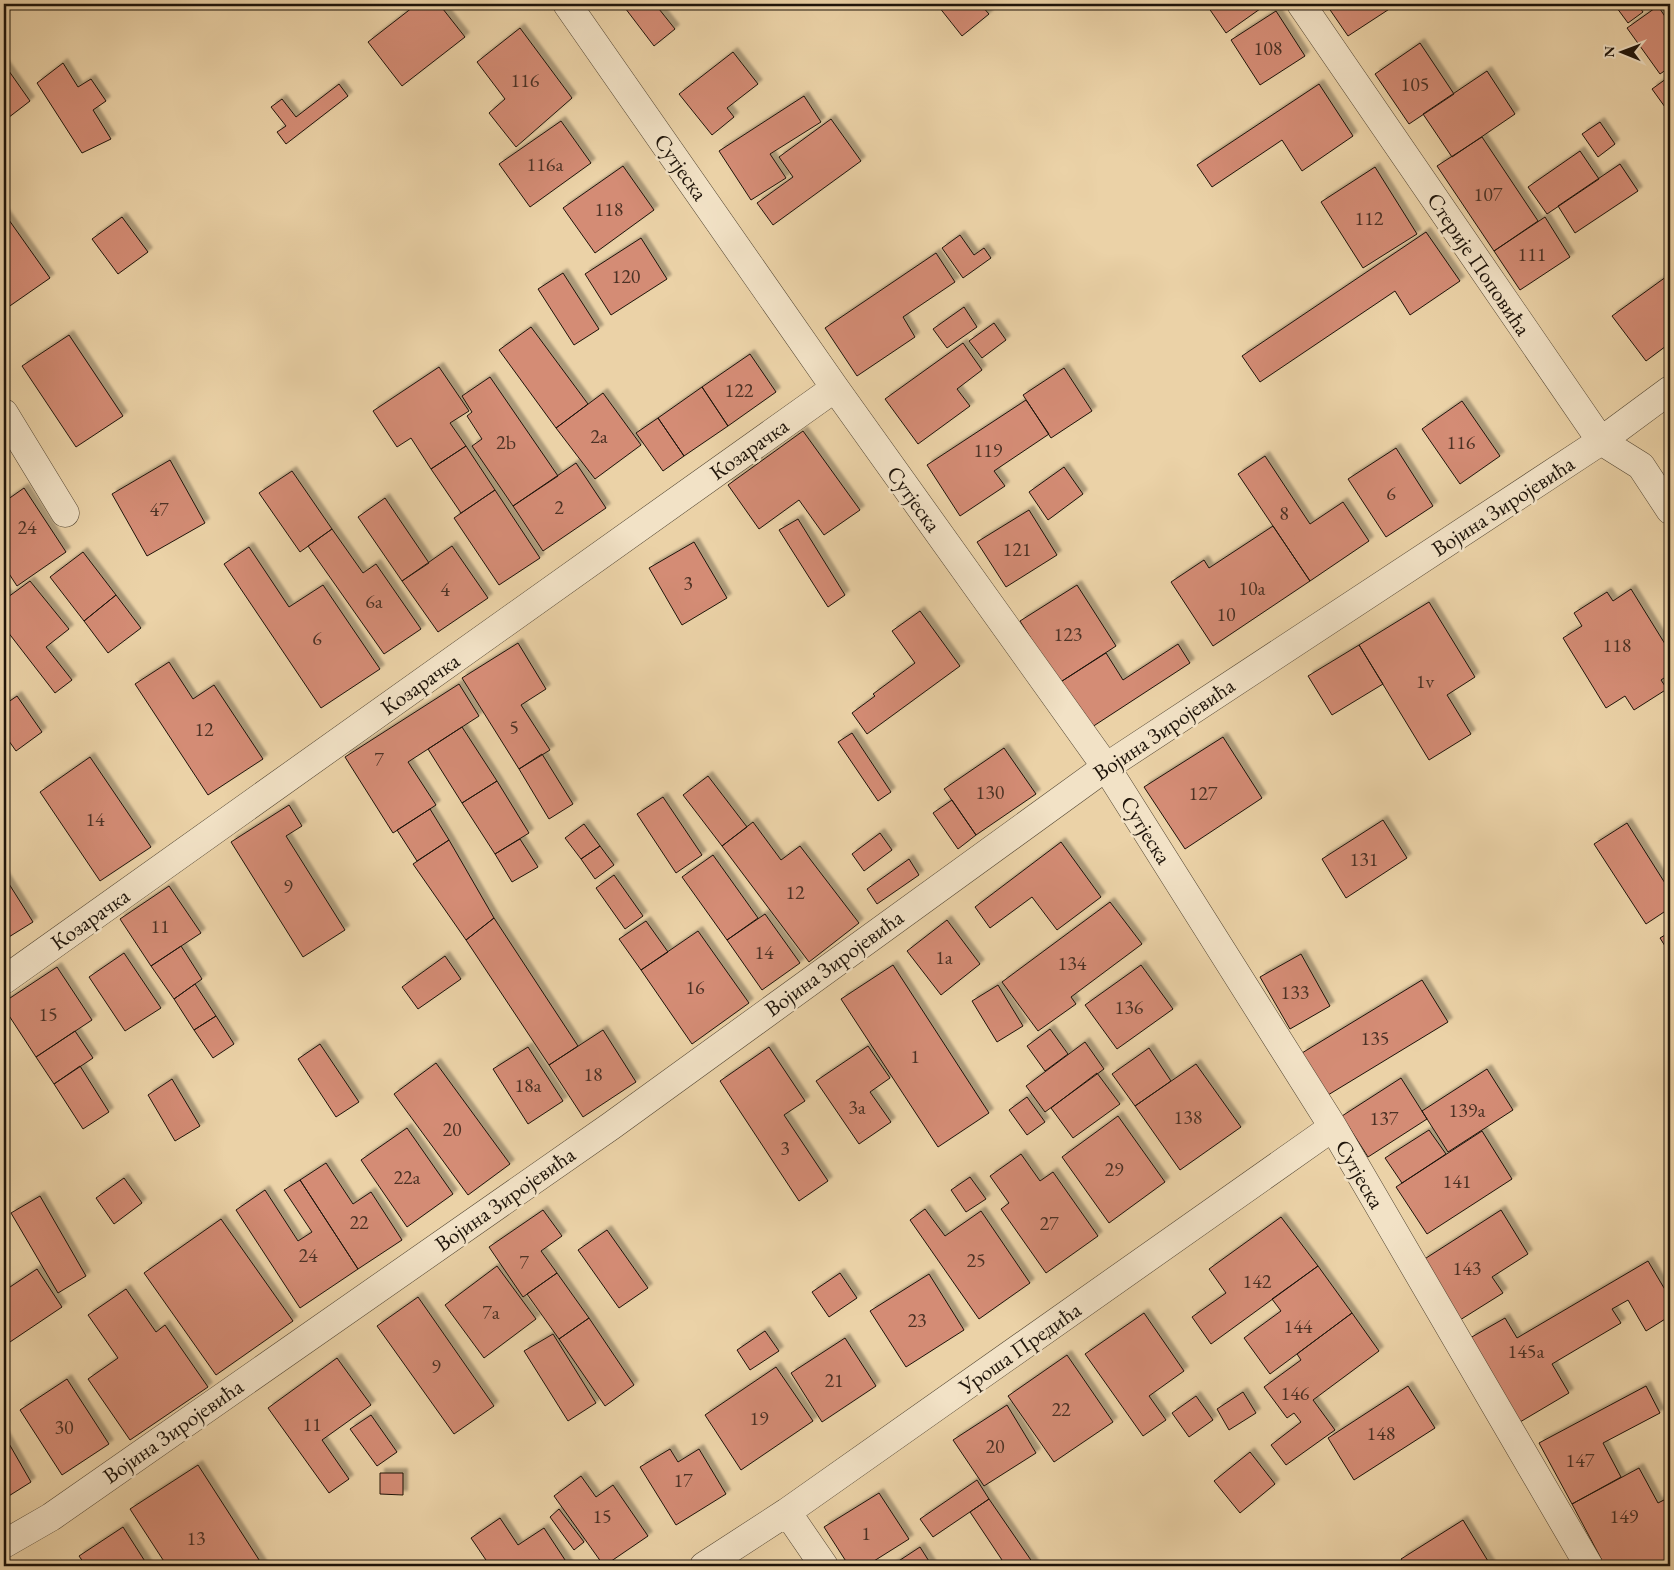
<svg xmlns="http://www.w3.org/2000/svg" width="1674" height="1570" font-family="'EB Garamond',serif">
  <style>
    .building { fill: #d48c75; stroke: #1e140a; filter: url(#shadow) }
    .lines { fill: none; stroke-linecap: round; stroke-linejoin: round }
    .minor-casing { stroke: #514431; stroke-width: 29 }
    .minor { stroke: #f2e2c6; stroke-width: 28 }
    .labels { text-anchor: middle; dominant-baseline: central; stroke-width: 5; stroke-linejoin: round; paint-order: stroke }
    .number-label { font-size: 20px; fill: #4c3225 }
    .street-label { font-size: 22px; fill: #1e140a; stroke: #f2e2c6 }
  </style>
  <defs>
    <filter id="shadow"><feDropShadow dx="4.5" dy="-4.5" stdDeviation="1" flood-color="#0004"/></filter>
  </defs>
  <rect width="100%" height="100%" fill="#ebd2a7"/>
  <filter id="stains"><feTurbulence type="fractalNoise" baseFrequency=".004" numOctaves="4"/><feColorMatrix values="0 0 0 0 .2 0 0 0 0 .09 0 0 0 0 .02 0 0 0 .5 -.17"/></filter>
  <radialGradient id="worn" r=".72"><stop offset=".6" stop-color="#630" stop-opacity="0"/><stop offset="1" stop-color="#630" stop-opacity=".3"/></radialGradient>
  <path class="building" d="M 417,4 L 439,4 L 465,37 L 402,86 L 368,42 Z
    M 622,4 L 655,4 L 675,29 L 654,46 Z
    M 944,4 L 980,4 L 989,14 L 962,36 L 939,7 Z
    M 1206,4 L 1267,4 L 1226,33 Z
    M 1326,4 L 1397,4 L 1348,36 Z
    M 1614,4 L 1637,4 L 1643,12 L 1628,23 Z
    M 1658,6 L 1670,24 L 1670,67 L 1660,74 L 1627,28 Z
    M 1276,11 L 1305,56 L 1260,85 L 1231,40 Z
    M 520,28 L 572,98 L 516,147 L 489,113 L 505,99 L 477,62 Z
    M 1420,43 L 1454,94 L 1409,124 L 1375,74 Z
    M 733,52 L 758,84 L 727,108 L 734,117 L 712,135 L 679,94 Z
    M 63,63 L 78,87 L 91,79 L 106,101 L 93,110 L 111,139 L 82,153 L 37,83 Z
    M 4,64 L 30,101 L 4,121 Z
    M 1487,71 L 1515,114 L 1452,157 L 1423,114 Z
    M 1670,76 L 1670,114 L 1652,89 Z
    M 339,84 L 348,96 L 286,144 L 277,132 L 286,126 L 271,107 L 282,99 L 296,117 Z
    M 1319,84 L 1353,136 L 1302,171 L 1282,140 L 1212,187 L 1197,165 Z
    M 804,96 L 821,122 L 770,154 L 786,178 L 751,200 L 719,151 Z
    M 831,119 L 861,161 L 773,225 L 757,203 L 793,177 L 779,157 Z
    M 561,121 L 591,163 L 530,207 L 499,164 Z
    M 1600,122 L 1615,144 L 1598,157 L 1582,134 Z
    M 1482,137 L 1538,221 L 1494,251 L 1437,166 Z
    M 1580,151 L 1599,179 L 1547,214 L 1528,187 Z
    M 1620,164 L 1638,191 L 1575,233 L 1558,206 Z
    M 623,166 L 654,210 L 595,253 L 563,208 Z
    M 1375,167 L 1417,234 L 1363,268 L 1321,202 Z
    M 4,213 L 50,278 L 4,310 Z
    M 122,217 L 148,252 L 118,274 L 92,239 Z
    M 1545,217 L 1570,257 L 1520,290 L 1494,251 Z
    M 1426,232 L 1460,281 L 1410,315 L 1395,291 L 1260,382 L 1242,356 Z
    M 960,235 L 974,255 L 984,248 L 991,258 L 963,278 L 942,248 Z
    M 641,238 L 667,279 L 611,315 L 585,274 Z
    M 936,253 L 955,282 L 903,317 L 915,337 L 857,376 L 825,328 Z
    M 563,273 L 599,329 L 574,345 L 538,289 Z
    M 1670,274 L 1670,343 L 1646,361 L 1612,316 Z
    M 964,307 L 977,327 L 947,348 L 933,329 Z
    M 994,323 L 1006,340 L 982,358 L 969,341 Z
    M 531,327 L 588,404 L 556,428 L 499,350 Z
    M 69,335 L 123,416 L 76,447 L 22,366 Z
    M 963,343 L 982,370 L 957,389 L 970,406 L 918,444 L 885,399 Z
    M 750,354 L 776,392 L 728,426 L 702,387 Z
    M 439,367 L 469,411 L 450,423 L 466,446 L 431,469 L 411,438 L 397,447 L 373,411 Z
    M 1064,368 L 1092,411 L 1051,438 L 1023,395 Z
    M 490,377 L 558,476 L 513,506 L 472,446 L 482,439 L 467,416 L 472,412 L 462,396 Z
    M 702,387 L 728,426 L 684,456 L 658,418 Z
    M 603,393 L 641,445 L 595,479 L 556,428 Z
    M 1026,400 L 1049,434 L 994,471 L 1005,486 L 960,516 L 927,465 Z
    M 1462,401 L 1500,456 L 1460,484 L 1422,429 Z
    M 658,418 L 684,456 L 663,471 L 636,433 Z
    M 803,431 L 860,510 L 824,535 L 799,500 L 759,529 L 728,485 Z
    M 466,446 L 495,490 L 461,513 L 431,469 Z
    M 1396,448 L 1433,506 L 1386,537 L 1348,479 Z
    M 1265,456 L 1310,524 L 1343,502 L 1369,541 L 1310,581 L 1238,474 Z
    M 170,460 L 205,523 L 147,556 L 112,494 Z
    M 576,463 L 606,508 L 543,551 L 513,506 Z
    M 1064,467 L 1083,494 L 1048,520 L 1029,492 Z
    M 292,471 L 332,529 L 300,552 L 259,493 Z
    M 24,488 L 66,552 L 17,586 L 4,566 L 4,502 Z
    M 495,490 L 540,558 L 499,585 L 454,518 Z
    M 385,498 L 429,563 L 402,581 L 358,517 Z
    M 1029,510 L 1057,555 L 1006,587 L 977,542 Z
    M 798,519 L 845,595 L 828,607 L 779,530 Z
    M 1273,526 L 1310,581 L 1213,646 L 1171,582 L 1204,560 L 1209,568 Z
    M 332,529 L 363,573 L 376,564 L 421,629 L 384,654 L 308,546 Z
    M 694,542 L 727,598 L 682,625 L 649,568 Z
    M 452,546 L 488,598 L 438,632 L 402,581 Z
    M 249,547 L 289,607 L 323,585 L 380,669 L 321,708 L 224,564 Z
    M 83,552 L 116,595 L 84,621 L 50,577 Z
    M 30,581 L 69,629 L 46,647 L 72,680 L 55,693 L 4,627 L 4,591 L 8,597 Z
    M 1077,585 L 1116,646 L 1059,683 L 1020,621 Z
    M 1631,589 L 1670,652 L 1670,674 L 1661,680 L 1667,689 L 1634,710 L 1625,696 L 1606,708 L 1563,638 L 1582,626 L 1574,613 L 1607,592 L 1613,601 Z
    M 116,595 L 141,628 L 108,653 L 84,621 Z
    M 1429,602 L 1475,677 L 1447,695 L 1471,734 L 1429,760 L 1359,645 Z
    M 920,611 L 960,666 L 867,734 L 852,713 L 875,696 L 873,694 L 915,663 L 892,631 Z
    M 518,643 L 546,689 L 521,705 L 550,750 L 519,769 L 462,678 Z
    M 1178,644 L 1190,663 L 1089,729 L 1059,683 L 1106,653 L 1123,680 Z
    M 1359,645 L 1383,684 L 1332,715 L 1308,676 Z
    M 169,662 L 193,699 L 214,685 L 263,759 L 208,795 L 135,684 Z
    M 459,684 L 479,716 L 408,762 L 436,805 L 393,833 L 345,757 Z
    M 17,696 L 42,732 L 16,751 L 4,734 L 4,705 Z
    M 462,727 L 497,781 L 462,803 L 428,749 Z
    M 852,733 L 891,792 L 878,801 L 838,742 Z
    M 1223,737 L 1262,798 L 1185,849 L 1144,787 Z
    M 1004,748 L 1036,794 L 976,835 L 944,789 Z
    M 542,754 L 573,804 L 549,819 L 519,769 Z
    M 90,757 L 151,847 L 100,881 L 40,792 Z
    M 1670,773 L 1670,783 L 1666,775 Z
    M 708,776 L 747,827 L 722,846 L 683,795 Z
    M 497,781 L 529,833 L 495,854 L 462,803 Z
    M 663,797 L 702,855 L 676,873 L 637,814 Z
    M 952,800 L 976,835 L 958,849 L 933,813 Z
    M 289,805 L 302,826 L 286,836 L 345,930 L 303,957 L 231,842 Z
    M 430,809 L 449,840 L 417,861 L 397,830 Z
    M 1383,820 L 1407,858 L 1346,898 L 1322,859 Z
    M 753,822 L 781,860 L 800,846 L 859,923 L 809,962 L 722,846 Z
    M 1627,823 L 1670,891 L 1670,908 L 1646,924 L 1594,844 Z
    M 584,824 L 600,846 L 581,859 L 565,838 Z
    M 880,833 L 892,850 L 864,871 L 852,854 Z
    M 520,839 L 538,867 L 512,882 L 495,854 Z
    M 449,840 L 494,918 L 466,940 L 413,864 Z
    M 1061,842 L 1101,897 L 1057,930 L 1032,897 L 990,928 L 975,907 Z
    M 600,846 L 614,865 L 595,879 L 581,859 Z
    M 713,855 L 758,918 L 727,940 L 682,877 Z
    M 909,859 L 919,875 L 877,904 L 867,889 Z
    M 614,875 L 643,916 L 625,929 L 596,888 Z
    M 4,876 L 33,922 L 4,940 Z
    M 169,886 L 201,933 L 151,966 L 120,919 Z
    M 1110,902 L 1142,944 L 1071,997 L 1076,1004 L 1038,1031 L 1002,982 Z
    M 765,914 L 800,963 L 762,990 L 727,940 Z
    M 494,918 L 578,1046 L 549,1065 L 466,940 Z
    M 947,920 L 980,964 L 941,995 L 907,951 Z
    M 646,921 L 668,952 L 641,970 L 619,939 Z
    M 698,931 L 749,1003 L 692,1044 L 641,970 Z
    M 1670,932 L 1670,954 L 1660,938 Z
    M 181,946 L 202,979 L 174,999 L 151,966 Z
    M 124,953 L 161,1008 L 125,1031 L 89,977 Z
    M 1301,954 L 1330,1006 L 1290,1029 L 1260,977 Z
    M 445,956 L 461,979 L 418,1009 L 402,987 Z
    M 893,965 L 989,1113 L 938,1147 L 841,999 Z
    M 1141,965 L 1173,1009 L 1117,1049 L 1085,1005 Z
    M 57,967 L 92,1020 L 36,1057 L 4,1008 L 4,1002 Z
    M 1422,980 L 1448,1022 L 1328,1095 L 1302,1053 Z
    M 195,984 L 216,1016 L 194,1030 L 174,999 Z
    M 998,985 L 1023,1026 L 997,1042 L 972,1001 Z
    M 216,1016 L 234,1044 L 213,1058 L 194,1030 Z
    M 1050,1029 L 1068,1054 L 1045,1071 L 1027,1046 Z
    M 603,1030 L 636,1082 L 583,1117 L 549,1065 Z
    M 75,1031 L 93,1058 L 54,1084 L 36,1057 Z
    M 1085,1042 L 1104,1069 L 1045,1112 L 1026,1086 Z
    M 320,1044 L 359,1102 L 336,1117 L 298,1059 Z
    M 868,1046 L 890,1078 L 870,1092 L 891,1122 L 859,1144 L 816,1081 Z
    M 528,1047 L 563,1101 L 528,1124 L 493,1069 Z
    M 769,1047 L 805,1101 L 784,1115 L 828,1181 L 799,1201 L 720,1081 Z
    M 1149,1048 L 1171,1081 L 1135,1106 L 1112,1074 Z
    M 436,1063 L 510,1164 L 468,1195 L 394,1094 Z
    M 1196,1064 L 1241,1127 L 1180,1170 L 1135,1106 Z
    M 80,1066 L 109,1112 L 83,1129 L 54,1084 Z
    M 1487,1069 L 1513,1110 L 1448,1152 L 1422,1111 Z
    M 1097,1073 L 1120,1104 L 1073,1138 L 1051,1108 Z
    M 1401,1078 L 1427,1119 L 1368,1157 L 1342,1116 Z
    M 172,1079 L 200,1126 L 175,1141 L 148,1095 Z
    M 1027,1097 L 1045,1122 L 1027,1135 L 1009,1110 Z
    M 1118,1116 L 1165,1182 L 1109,1223 L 1062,1157 Z
    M 407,1128 L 453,1194 L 407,1227 L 361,1160 Z
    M 1429,1130 L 1446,1154 L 1402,1183 L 1385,1158 Z
    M 1482,1131 L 1512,1179 L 1427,1234 L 1396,1187 Z
    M 1021,1154 L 1040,1181 L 1053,1172 L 1098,1236 L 1046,1273 L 1001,1209 L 1009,1203 L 990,1176 Z
    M 326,1163 L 353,1204 L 371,1192 L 402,1240 L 358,1269 L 300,1180 Z
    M 970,1177 L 986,1199 L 966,1212 L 951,1190 Z
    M 124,1178 L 142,1203 L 114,1224 L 96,1198 Z
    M 300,1180 L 358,1269 L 300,1308 L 236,1210 L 265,1190 L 298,1241 L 312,1232 L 284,1190 Z
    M 40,1196 L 86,1276 L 58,1293 L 11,1213 Z
    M 925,1209 L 945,1236 L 981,1211 L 1030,1283 L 979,1319 L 910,1220 Z
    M 543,1210 L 562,1236 L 541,1251 L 557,1273 L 523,1297 L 489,1247 Z
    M 1501,1210 L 1528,1254 L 1492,1277 L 1503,1293 L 1460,1320 L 1423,1260 Z
    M 1281,1217 L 1318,1266 L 1211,1344 L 1192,1317 L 1226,1293 L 1209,1269 Z
    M 221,1219 L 293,1321 L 216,1375 L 144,1273 Z
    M 607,1230 L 648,1288 L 619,1308 L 578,1250 Z
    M 1648,1261 L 1670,1298 L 1670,1316 L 1646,1331 L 1628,1300 L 1612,1309 L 1621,1323 L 1552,1364 L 1569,1393 L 1520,1422 L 1470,1338 L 1505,1318 L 1517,1338 Z
    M 497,1266 L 536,1319 L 484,1358 L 445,1305 Z
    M 1318,1266 L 1352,1313 L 1270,1374 L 1244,1338 L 1281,1311 L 1272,1299 Z
    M 37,1269 L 62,1307 L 4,1346 L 4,1291 Z
    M 557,1273 L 589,1318 L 559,1339 L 527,1294 Z
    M 840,1273 L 857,1298 L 829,1317 L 812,1292 Z
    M 929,1274 L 964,1330 L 906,1367 L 870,1311 Z
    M 126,1289 L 156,1332 L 165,1325 L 208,1387 L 130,1440 L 88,1379 L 118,1358 L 88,1315 Z
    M 418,1297 L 494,1406 L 454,1434 L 377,1326 Z
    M 1144,1313 L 1184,1371 L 1149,1396 L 1166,1420 L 1143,1436 L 1085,1354 Z
    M 1352,1313 L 1379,1351 L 1313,1400 L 1335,1430 L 1286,1465 L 1271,1445 L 1301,1422 L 1294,1413 L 1287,1418 L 1264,1387 L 1301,1360 L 1297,1354 Z
    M 589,1318 L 634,1385 L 605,1406 L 559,1339 Z
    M 765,1331 L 779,1351 L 750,1370 L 737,1350 Z
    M 553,1334 L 596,1403 L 568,1421 L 524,1351 Z
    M 845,1338 L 876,1386 L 822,1422 L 791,1373 Z
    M 1067,1355 L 1113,1422 L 1054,1462 L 1008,1396 Z
    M 337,1358 L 371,1405 L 322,1440 L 349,1479 L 329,1493 L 268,1408 Z
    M 776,1367 L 813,1421 L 741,1470 L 705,1415 Z
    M 67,1379 L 109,1444 L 62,1475 L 20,1410 Z
    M 1408,1386 L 1435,1428 L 1354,1480 L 1328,1438 Z
    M 1646,1386 L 1660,1413 L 1603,1443 L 1621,1477 L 1572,1504 L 1539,1443 Z
    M 1243,1392 L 1256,1413 L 1229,1430 L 1217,1409 Z
    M 1196,1396 L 1213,1420 L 1189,1437 L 1172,1413 Z
    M 1007,1405 L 1036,1453 L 984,1486 L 953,1440 Z
    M 371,1415 L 397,1452 L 377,1466 L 350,1429 Z
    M 4,1435 L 31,1482 L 4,1499 Z
    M 670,1449 L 678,1462 L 699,1449 L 726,1494 L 676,1525 L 640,1467 Z
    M 1250,1452 L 1275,1484 L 1240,1513 L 1214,1481 Z
    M 198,1465 L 263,1566 L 167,1566 L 130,1509 Z
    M 1639,1468 L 1658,1503 L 1670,1497 L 1670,1528 L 1668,1529 L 1670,1532 L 1670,1566 L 1605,1566 L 1572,1504 Z
    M 380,1473 L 403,1473 L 403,1495 L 380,1494 Z
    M 581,1476 L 596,1497 L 613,1485 L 648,1536 L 604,1566 L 554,1496 Z
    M 977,1480 L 989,1499 L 933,1537 L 920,1519 Z
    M 879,1493 L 909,1539 L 866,1566 L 849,1566 L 824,1527 Z
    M 989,1499 L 1035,1566 L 1006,1566 L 970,1512 Z
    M 559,1509 L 584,1542 L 574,1550 L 550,1517 Z
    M 500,1518 L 518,1545 L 544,1528 L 569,1566 L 490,1566 L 471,1538 Z
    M 1463,1520 L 1491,1566 L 1406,1566 L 1401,1559 Z
    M 123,1527 L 148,1566 L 86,1566 L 79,1556 Z
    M 920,1547 L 932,1566 L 891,1566 Z"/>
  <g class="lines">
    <defs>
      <path id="minor" d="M 567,4 L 835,388 L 1106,767 L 1333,1127 L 1589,1566
        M 1301,4 L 1601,441 L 1641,466 L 1670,510
        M 4,413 L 65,513
        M 4,980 L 835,388
        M 787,1512 L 824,1566
        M 4,1544 L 51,1517 L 611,1126 L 1106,767 L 1601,441 L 1670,390
        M 704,1566 L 787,1512 L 1333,1127"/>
    </defs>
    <use href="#minor" class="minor-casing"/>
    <use href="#minor" class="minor"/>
  </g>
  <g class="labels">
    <g class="number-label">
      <text x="1268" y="48">108</text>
      <text x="525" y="80">116</text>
      <text x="1415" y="84">105</text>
      <text x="545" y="164">116a</text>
      <text x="1488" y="194">107</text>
      <text x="609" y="209">118</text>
      <text x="1369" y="218">112</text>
      <text x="1532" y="254">111</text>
      <text x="626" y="276">120</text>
      <text x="739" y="390">122</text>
      <text x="599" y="436">2a</text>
      <text x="506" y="442">2b</text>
      <text x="1461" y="442">116</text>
      <text x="988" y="450">119</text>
      <text x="1391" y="493">6</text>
      <text x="559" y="507">2</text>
      <text x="159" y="509">47</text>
      <text x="1284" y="513">8</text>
      <text x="27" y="527">24</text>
      <text x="1017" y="549">121</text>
      <text x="688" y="583">3</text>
      <text x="1252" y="588">10a</text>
      <text x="445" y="589">4</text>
      <text x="374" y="601">6a</text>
      <text x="1226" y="614">10</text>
      <text x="1068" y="634">123</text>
      <text x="317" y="638">6</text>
      <text x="1617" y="645">118</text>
      <text x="1425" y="681">1v</text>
      <text x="514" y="727">5</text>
      <text x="204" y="729">12</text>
      <text x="379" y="759">7</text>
      <text x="990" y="792">130</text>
      <text x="1203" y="793">127</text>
      <text x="95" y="819">14</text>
      <text x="1364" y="859">131</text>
      <text x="288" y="886">9</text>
      <text x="795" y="892">12</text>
      <text x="160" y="926">11</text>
      <text x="764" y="952">14</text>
      <text x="944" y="957">1a</text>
      <text x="1072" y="963">134</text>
      <text x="695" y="987">16</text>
      <text x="1295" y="992">133</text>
      <text x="1129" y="1007">136</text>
      <text x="48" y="1014">15</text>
      <text x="1375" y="1038">135</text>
      <text x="915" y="1056">1</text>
      <text x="593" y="1074">18</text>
      <text x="528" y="1085">18a</text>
      <text x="857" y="1107">3a</text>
      <text x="1467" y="1110">139a</text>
      <text x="1188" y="1117">138</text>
      <text x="1384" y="1118">137</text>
      <text x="452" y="1129">20</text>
      <text x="785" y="1148">3</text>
      <text x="1114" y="1169">29</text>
      <text x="407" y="1177">22a</text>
      <text x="1457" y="1181">141</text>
      <text x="359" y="1222">22</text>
      <text x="1049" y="1223">27</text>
      <text x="308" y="1255">24</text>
      <text x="976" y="1260">25</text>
      <text x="524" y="1262">7</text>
      <text x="1467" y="1268">143</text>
      <text x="1257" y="1281">142</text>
      <text x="491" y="1312">7a</text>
      <text x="917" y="1320">23</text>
      <text x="1298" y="1326">144</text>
      <text x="1526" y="1351">145a</text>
      <text x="436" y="1366">9</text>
      <text x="834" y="1380">21</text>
      <text x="1295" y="1393">146</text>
      <text x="1061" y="1409">22</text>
      <text x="759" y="1418">19</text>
      <text x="312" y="1424">11</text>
      <text x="64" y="1427">30</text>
      <text x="1381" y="1433">148</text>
      <text x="995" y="1446">20</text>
      <text x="1580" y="1460">147</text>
      <text x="683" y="1480">17</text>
      <text x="602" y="1516">15</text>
      <text x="1624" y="1516">149</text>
      <text x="866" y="1533">1</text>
      <text x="196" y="1538">13</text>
    </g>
    <g class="street-label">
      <text transform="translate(681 167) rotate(55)">Сутјеска</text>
      <text transform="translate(1479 264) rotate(56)">Стерије Поповића</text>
      <text transform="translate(749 449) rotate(-35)">Козарачка</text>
      <text transform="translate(914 499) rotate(54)">Сутјеска</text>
      <text transform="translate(1503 506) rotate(-33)">Војина Зиројевића</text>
      <text transform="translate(420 684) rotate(-35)">Козарачка</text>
      <text transform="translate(1164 729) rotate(-34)">Војина Зиројевића</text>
      <text transform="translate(1146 830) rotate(58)">Сутјеска</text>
      <text transform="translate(90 919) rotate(-35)">Козарачка</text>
      <text transform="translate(834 963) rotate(-36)">Војина Зиројевића</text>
      <text transform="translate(1360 1174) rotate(60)">Сутјеска</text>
      <text transform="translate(505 1199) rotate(-35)">Војина Зиројевића</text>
      <text transform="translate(1020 1348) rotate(-35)">Уроша Предића</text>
      <text transform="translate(173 1431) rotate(-35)">Војина Зиројевића</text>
    </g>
  </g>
  <rect width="1674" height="1570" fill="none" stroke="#ebd2a7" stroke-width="20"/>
  <rect x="5" y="5" width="1664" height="1560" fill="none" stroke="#1e140a" stroke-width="2.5"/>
  <rect x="10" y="10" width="1654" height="1550" fill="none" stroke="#1e140a"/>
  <g transform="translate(1622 52) rotate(271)" stroke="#f2e2c6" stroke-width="4" paint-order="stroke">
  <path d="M0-4L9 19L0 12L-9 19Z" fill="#1e140a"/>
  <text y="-8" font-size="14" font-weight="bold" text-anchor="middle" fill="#1e140a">N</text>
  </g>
  <rect width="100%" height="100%" filter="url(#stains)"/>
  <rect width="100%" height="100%" fill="url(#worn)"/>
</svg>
